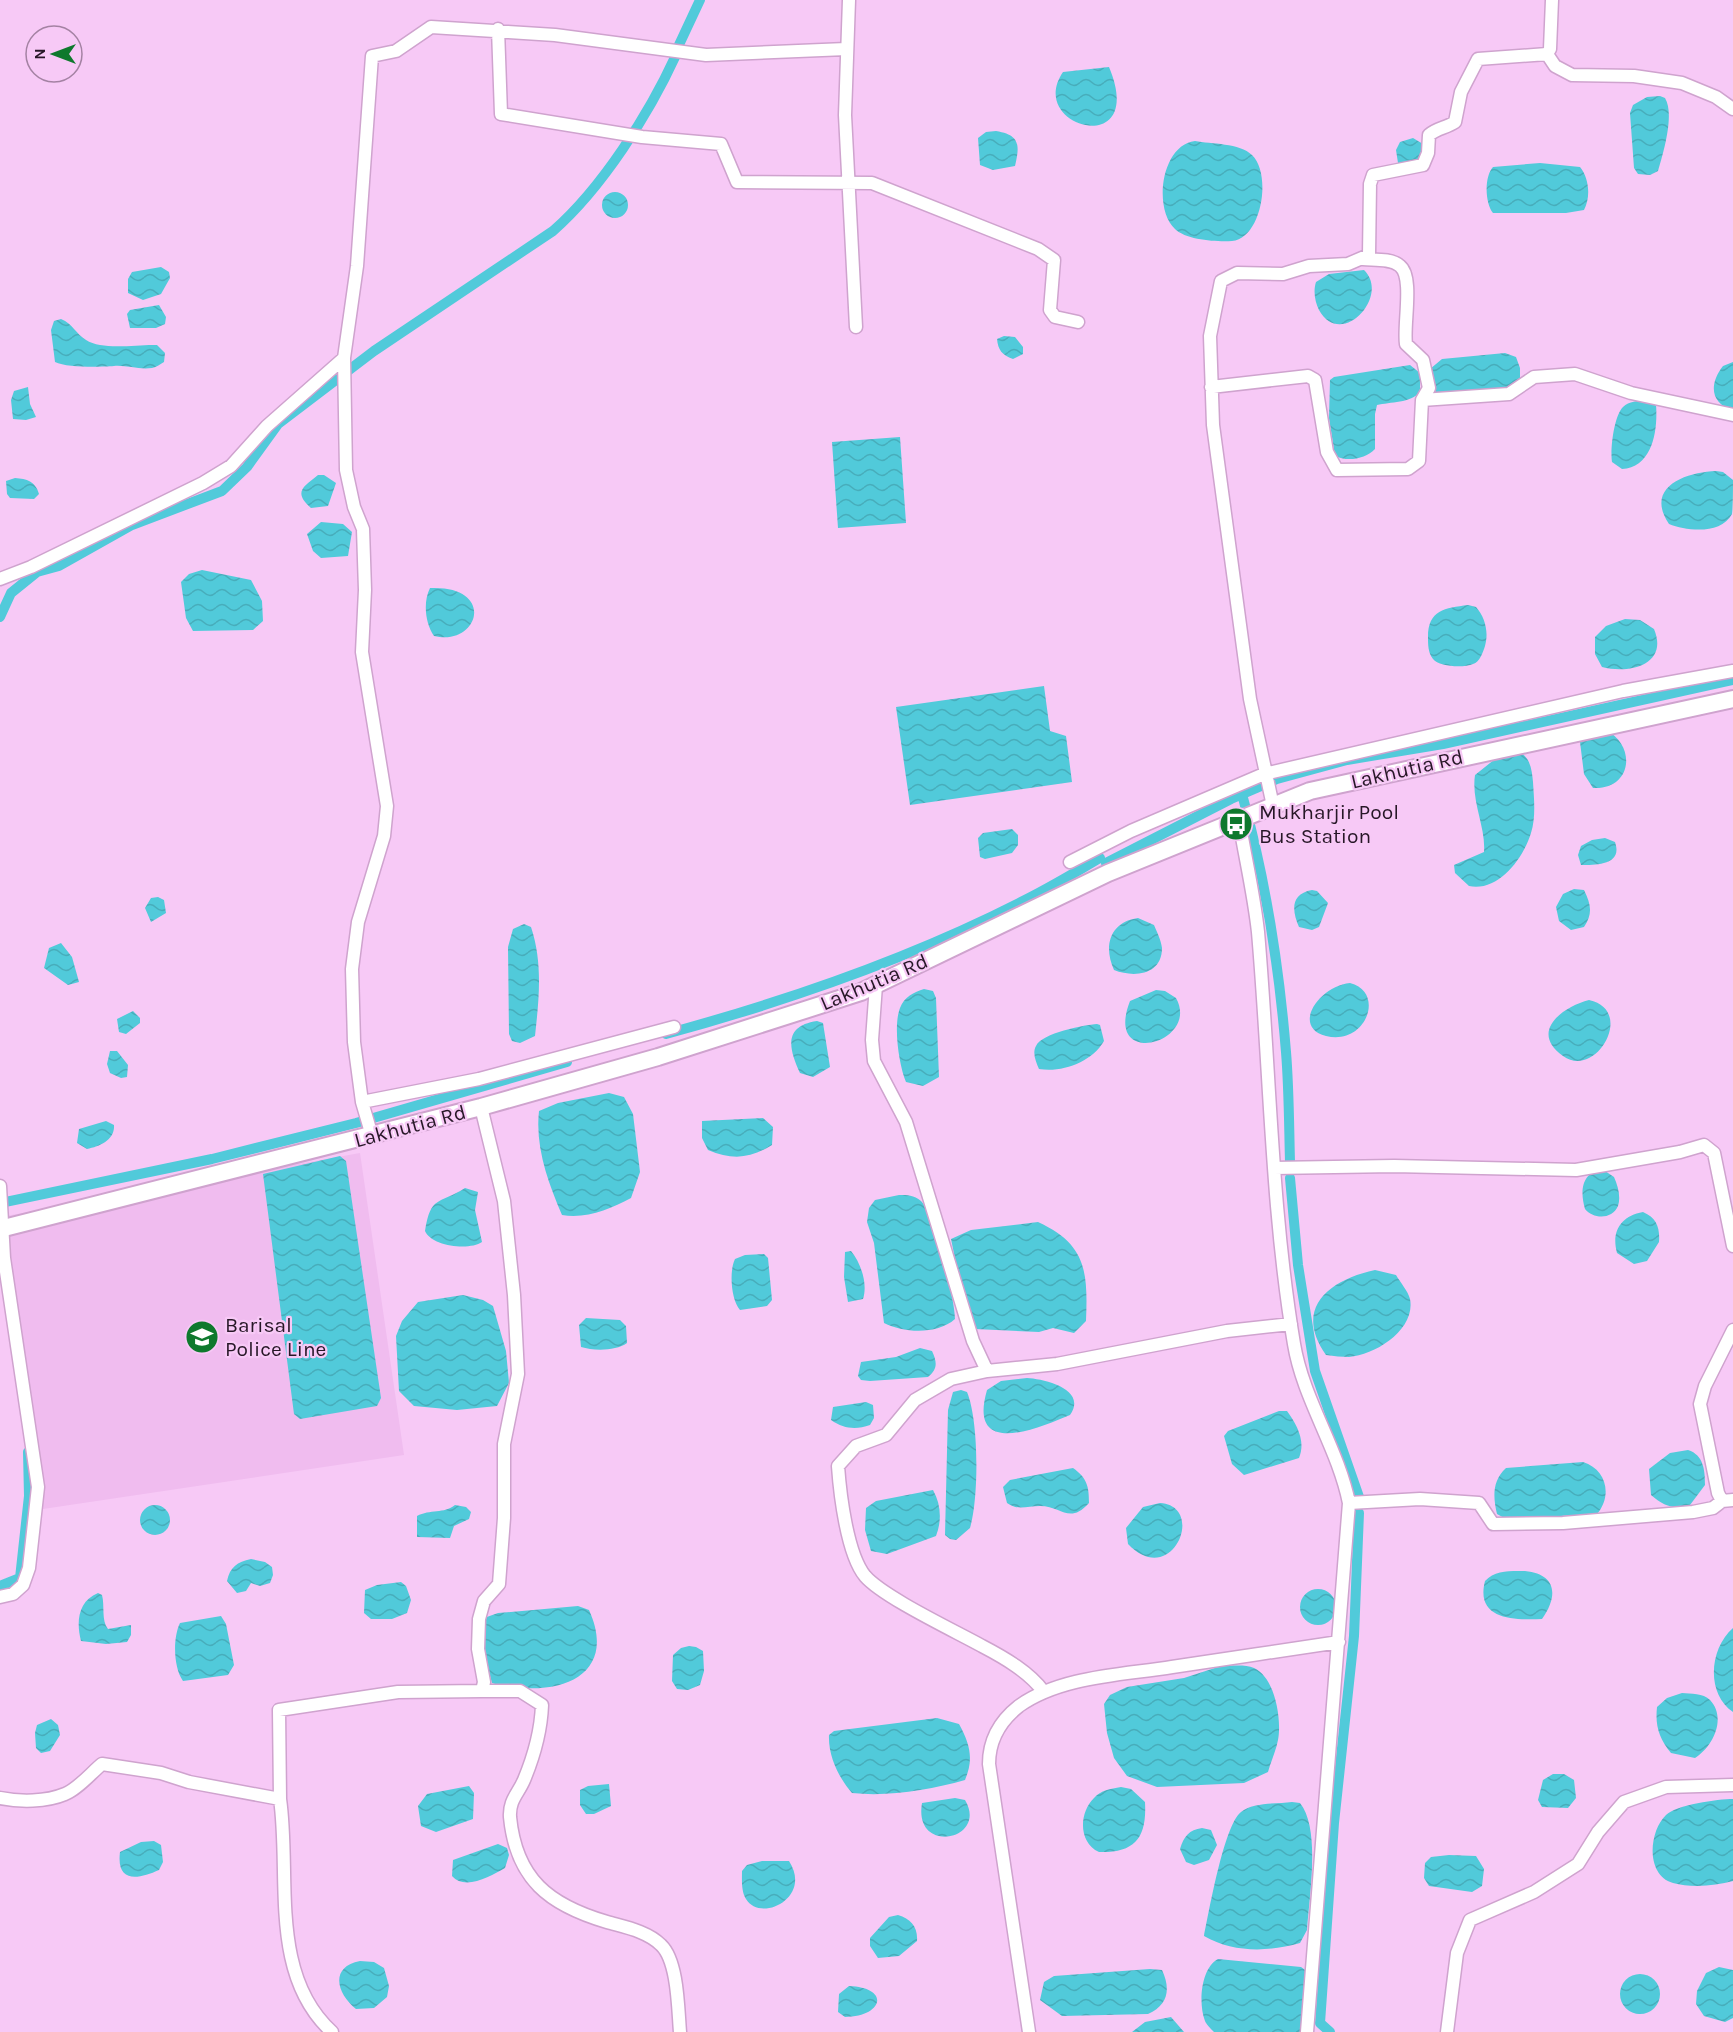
<svg xmlns="http://www.w3.org/2000/svg" width="1733" height="2032" font-family="Karla,sans-serif">
  <style>
    .built { fill: #f0bcef }
    .water { fill: url(#water-waves) }
    .lines { fill: none; stroke-linecap: round; stroke-linejoin: round }
    .canal { stroke: #51cada; stroke-width: 10 }
    .street-casing { stroke: #cfa3ce; stroke-width: 15 }
    .secondary-casing { stroke: #cfa3ce; stroke-width: 20 }
    .street { stroke: #fff; stroke-width: 12 }
    .secondary { stroke: #fff; stroke-width: 16 }
    .labels { text-anchor: middle; dominant-baseline: central; stroke-width: 4.5; stroke-linejoin: round; paint-order: stroke }
    .street-label { font-size: 21px; fill: #271727; stroke: #f7c9f6 }
    .poi-label { font-size: 21px; fill: #271727; stroke: #f7c9f6; text-anchor: start }
  </style>
  <defs>
    <pattern id="water-waves" width="16" height="10" patternUnits="userSpaceOnUse" patternTransform="scale(1.5)"><rect width="16" height="10" fill="#51cada"/><path d="M0 5q4-4 8 0t8 0" fill="none" stroke="#47adbb"/></pattern>
  </defs>
  <rect width="100%" height="100%" fill="#f7c9f6"/>
  <path class="built" d="M 360,1153 L 404,1455 L 43,1509 L 0,1217 Z"/>
  <path class="water" d="M 1109,67 C 1148,160 1025,128 1063,72 Z
    M 1660,96 L 1665,98 C 1675,114 1663,154 1658,171 L 1650,175 L 1638,174 L 1634,168 L 1630,113 L 1633,105 L 1647,97 Z
    M 996,131 C 1020,135 1020,145 1015,166 L 993,170 L 980,165 L 978,138 L 986,132 Z
    M 1413,138 L 1423,144 L 1421,161 L 1402,166 L 1398,163 L 1396,150 L 1400,142 Z
    M 1195,141 C 1211,144 1240,143 1252,155 C 1272,174 1262,238 1232,241 C 1217,242 1186,240 1175,229 C 1153,209 1161,145 1195,141 Z
    M 1540,163 L 1580,167 C 1589,178 1591,197 1584,210 L 1566,213 L 1493,213 C 1485,203 1484,177 1493,167 Z
    M602 205a13 13 0 1 1 26 0a13 13 0 1 1-26 0Z
    M 161,267 L 169,272 L 170,278 L 161,294 L 143,300 L 128,293 L 128,279 L 132,272 Z
    M 1364,270 C 1391,296 1341,350 1319,310 C 1315,302 1313,291 1316,282 L 1329,274 Z
    M 159,305 L 166,317 L 165,324 L 156,328 L 130,328 L 127,314 L 130,310 Z
    M 61,319 C 73,324 76,334 86,340 C 103,351 138,344 157,345 L 165,353 L 164,362 C 160,364 157,367 152,368 C 139,370 127,365 114,366 C 101,367 67,368 55,362 L 51,330 L 54,321 Z
    M 1004,336 L 1015,337 L 1023,347 L 1023,354 L 1013,359 C 1002,355 998,350 997,339 Z
    M 1505,353 L 1516,357 L 1520,368 L 1520,382 L 1513,390 L 1437,395 L 1433,390 L 1430,369 L 1442,359 Z
    M 1733,362 L 1733,411 C 1710,403 1709,384 1723,366 Z
    M 1410,365 L 1420,373 L 1420,392 C 1411,403 1390,402 1377,405 L 1375,414 L 1375,449 C 1366,459 1347,462 1335,456 L 1329,418 L 1330,380 L 1334,377 Z
    M 28,387 L 30,404 L 36,417 L 26,420 L 13,419 L 11,400 L 14,391 Z
    M 1646,400 L 1656,404 C 1658,430 1653,467 1622,469 L 1612,462 C 1610,449 1614,416 1623,407 C 1629,401 1638,401 1646,400 Z
    M 900,437 L 906,523 L 838,528 L 832,442 Z
    M 1716,471 L 1723,472 L 1733,480 C 1733,490 1733,506 1732,514 C 1721,535 1687,531 1669,524 C 1644,487 1686,472 1716,471 Z
    M 318,475 L 324,475 L 336,483 L 328,506 L 311,508 C 293,492 303,487 318,475 Z
    M 15,478 C 27,479 35,481 39,494 L 34,499 L 10,498 L 7,494 L 6,481 Z
    M 321,522 L 343,524 L 352,532 L 348,556 L 321,558 L 313,551 L 307,534 Z
    M 202,570 L 251,580 L 262,601 L 263,621 L 253,630 L 193,631 L 186,618 L 181,582 L 189,574 Z
    M 430,588 C 497,585 479,647 434,636 C 425,623 423,602 430,588 Z
    M 1468,605 L 1476,607 C 1485,617 1489,632 1485,646 C 1483,652 1480,662 1473,664 C 1464,668 1439,667 1433,659 C 1428,653 1428,644 1428,637 C 1428,610 1445,608 1468,605 Z
    M 1625,619 L 1640,620 L 1654,629 C 1669,665 1629,674 1602,667 L 1595,654 L 1595,637 L 1606,626 Z
    M 1044,686 L 1050,731 L 1066,736 L 1072,782 L 910,805 L 896,707 Z
    M 1606,730 C 1637,746 1632,790 1593,788 L 1584,774 L 1580,742 L 1585,737 Z
    M 1521,753 C 1531,759 1532,772 1533,782 C 1534,799 1536,817 1531,833 C 1523,859 1498,892 1469,886 L 1455,873 L 1454,865 L 1484,852 C 1486,827 1471,802 1475,775 L 1495,759 Z
    M 1012,829 L 1018,835 L 1018,845 L 1012,853 L 985,859 L 980,857 L 978,838 L 983,833 Z
    M 1605,838 L 1615,842 C 1623,865 1597,865 1581,865 L 1578,855 L 1581,846 L 1592,840 Z
    M 1574,889 L 1584,890 C 1591,904 1593,914 1584,927 L 1571,930 L 1559,921 L 1556,907 L 1563,894 Z
    M 1312,890 L 1317,891 L 1328,903 L 1319,927 L 1312,930 L 1299,927 C 1292,911 1290,894 1312,890 Z
    M 158,897 L 164,900 L 166,913 L 151,922 L 145,908 L 151,898 Z
    M 1138,918 L 1154,925 C 1157,932 1161,940 1162,948 C 1162,975 1134,978 1114,970 C 1103,946 1110,922 1138,918 Z
    M 524,924 L 531,927 C 543,963 539,999 535,1036 L 520,1043 L 512,1041 L 509,1034 L 508,947 L 513,929 Z
    M 61,943 L 72,957 L 79,982 L 68,985 L 44,968 L 49,948 Z
    M 1350,983 C 1386,992 1366,1046 1326,1036 C 1291,1027 1319,986 1350,983 Z
    M 924,989 L 933,991 L 936,998 L 939,1077 L 923,1086 L 906,1082 C 899,1065 893,1026 900,1008 C 904,997 914,992 924,989 Z
    M 1156,990 L 1165,991 L 1176,998 C 1201,1043 1103,1070 1130,1001 Z
    M 1589,1000 C 1636,1010 1596,1080 1563,1056 C 1529,1032 1562,1007 1589,1000 Z
    M 133,1011 L 140,1018 L 140,1023 L 126,1034 L 119,1032 L 117,1019 Z
    M 817,1021 L 823,1023 L 830,1067 L 813,1077 L 800,1073 C 788,1047 784,1026 817,1021 Z
    M 1097,1024 L 1100,1025 L 1104,1041 C 1092,1062 1062,1073 1039,1069 C 1036,1062 1032,1053 1036,1046 C 1042,1033 1084,1025 1097,1024 Z
    M 110,1051 L 117,1051 L 128,1065 L 127,1077 L 121,1078 L 110,1073 L 107,1064 Z
    M 609,1093 L 624,1097 L 633,1114 L 640,1172 L 631,1198 C 610,1209 587,1219 562,1215 C 548,1182 535,1147 539,1111 L 558,1103 Z
    M 763,1118 L 773,1127 L 772,1145 C 750,1159 732,1160 708,1150 L 702,1138 L 702,1121 Z
    M 106,1121 L 114,1125 C 115,1140 100,1146 87,1149 L 77,1143 L 79,1129 Z
    M 340,1156 L 346,1161 L 381,1398 L 377,1406 L 300,1419 L 294,1414 L 263,1174 Z
    M 1602,1169 L 1614,1177 C 1618,1186 1621,1197 1618,1206 C 1612,1220 1593,1219 1585,1209 C 1580,1192 1581,1173 1602,1169 Z
    M 465,1188 L 478,1192 L 475,1210 L 482,1242 C 469,1251 431,1246 425,1231 C 431,1195 438,1205 465,1188 Z
    M 899,1195 C 907,1195 914,1195 921,1201 C 934,1214 955,1299 955,1319 C 937,1335 904,1333 884,1323 L 874,1243 L 867,1222 L 869,1208 L 875,1200 Z
    M 1643,1212 C 1657,1218 1660,1228 1659,1242 L 1647,1261 L 1634,1264 L 1617,1253 C 1611,1231 1621,1216 1643,1212 Z
    M 1038,1222 C 1086,1244 1088,1271 1086,1321 L 1074,1333 L 1053,1328 L 1039,1332 L 975,1329 L 965,1307 L 951,1239 L 971,1230 Z
    M 851,1251 C 861,1263 868,1284 863,1299 L 848,1302 L 844,1277 L 845,1252 Z
    M 764,1254 L 768,1258 L 772,1300 L 767,1306 L 740,1310 C 731,1300 729,1271 735,1259 L 745,1255 Z
    M 1375,1270 L 1396,1275 C 1400,1282 1408,1291 1410,1299 C 1416,1329 1376,1355 1349,1357 C 1342,1357 1334,1356 1326,1355 C 1293,1308 1329,1280 1375,1270 Z
    M 463,1295 L 483,1300 L 493,1306 L 506,1351 L 509,1383 L 497,1406 L 457,1410 L 414,1406 L 399,1391 L 396,1336 L 402,1321 L 418,1302 Z
    M 586,1318 L 620,1320 L 626,1326 L 627,1343 C 616,1351 594,1351 581,1347 L 579,1325 Z
    M 920,1348 L 932,1351 C 937,1362 938,1369 928,1377 L 870,1381 L 861,1380 L 858,1376 L 861,1362 L 896,1357 Z
    M 1027,1378 C 1044,1379 1088,1389 1070,1415 C 1039,1428 967,1459 987,1390 L 1001,1381 Z
    M 961,1390 L 967,1392 C 979,1421 979,1498 970,1528 L 956,1540 L 950,1539 L 945,1535 L 948,1410 L 953,1392 Z
    M 866,1402 L 873,1405 L 874,1418 L 870,1425 C 856,1430 844,1429 831,1420 L 833,1407 Z
    M 1279,1411 L 1287,1411 C 1297,1425 1306,1441 1299,1458 L 1244,1475 L 1232,1464 L 1224,1436 L 1228,1431 Z
    M 1688,1450 C 1704,1455 1705,1471 1705,1485 L 1690,1505 C 1673,1510 1664,1506 1651,1495 L 1649,1469 L 1670,1453 Z
    M 1583,1462 C 1606,1469 1613,1495 1597,1514 L 1506,1519 L 1497,1514 C 1493,1497 1492,1481 1506,1468 Z
    M 1073,1468 C 1087,1478 1089,1486 1089,1503 C 1069,1525 1062,1506 1040,1506 C 1027,1506 1018,1511 1007,1503 L 1003,1487 L 1010,1480 Z
    M 933,1490 C 941,1504 942,1521 936,1536 L 887,1554 L 871,1551 L 865,1530 L 866,1508 L 876,1501 Z
    M 1160,1503 C 1207,1506 1172,1590 1128,1544 L 1126,1528 L 1143,1507 Z
    M140 1520a15 15 0 1 1 30 0a15 15 0 1 1-30 0Z
    M 455,1505 L 466,1507 L 471,1512 L 469,1519 L 454,1526 L 450,1538 L 417,1537 L 417,1516 C 430,1509 444,1514 455,1505 Z
    M 251,1559 L 265,1562 L 272,1567 L 273,1575 L 270,1583 L 260,1586 L 251,1583 L 246,1591 L 237,1593 L 227,1581 C 230,1567 237,1562 251,1559 Z
    M 1525,1571 C 1556,1574 1559,1595 1542,1619 C 1514,1620 1475,1620 1485,1581 C 1495,1570 1510,1571 1525,1571 Z
    M 401,1582 L 406,1586 L 411,1600 L 407,1613 L 392,1619 L 371,1619 L 364,1613 L 365,1590 L 377,1585 Z
    M1300 1607a18 18 0 1 1 36 0a18 18 0 1 1-36 0Z
    M 98,1593 L 102,1595 C 105,1606 101,1620 108,1629 L 131,1625 L 131,1635 L 127,1642 L 106,1644 L 81,1641 C 76,1622 78,1601 98,1593 Z
    M 578,1606 L 589,1610 C 614,1665 576,1691 524,1688 C 513,1687 503,1687 492,1683 L 481,1644 L 484,1618 L 498,1613 Z
    M 221,1616 L 226,1624 L 234,1665 L 228,1675 L 183,1681 C 173,1667 173,1637 180,1623 Z
    M 1733,1628 L 1733,1712 C 1706,1694 1709,1649 1733,1628 Z
    M 689,1646 L 696,1647 L 703,1651 L 704,1671 L 700,1685 L 688,1690 L 677,1689 L 672,1681 L 673,1655 L 681,1648 Z
    M 1221,1666 C 1231,1666 1245,1664 1254,1668 C 1275,1677 1282,1720 1278,1740 C 1276,1751 1271,1761 1268,1772 L 1244,1783 L 1157,1787 L 1127,1776 L 1114,1758 L 1107,1733 L 1104,1704 L 1110,1695 L 1127,1687 L 1184,1678 Z
    M 1682,1693 C 1691,1694 1703,1693 1710,1700 C 1727,1718 1713,1747 1695,1758 L 1671,1753 C 1659,1738 1655,1726 1657,1707 L 1667,1698 Z
    M 937,1718 L 959,1724 C 970,1744 974,1759 965,1780 C 930,1790 888,1797 852,1793 C 839,1778 828,1756 829,1735 L 834,1731 Z
    M 51,1719 L 58,1725 L 60,1735 L 50,1751 L 41,1753 L 36,1748 L 35,1733 L 37,1725 Z
    M 1553,1774 L 1564,1774 L 1574,1780 L 1576,1798 L 1568,1808 L 1542,1807 L 1538,1800 L 1543,1780 Z
    M 609,1784 L 611,1806 L 594,1814 L 586,1814 L 580,1805 L 580,1790 L 588,1786 Z
    M 469,1786 L 474,1793 L 473,1819 L 436,1832 L 421,1826 L 418,1806 L 427,1794 Z
    M 1121,1787 L 1131,1789 L 1145,1802 C 1147,1838 1135,1853 1099,1852 C 1078,1842 1079,1813 1094,1798 C 1101,1790 1110,1789 1121,1787 Z
    M 955,1798 L 965,1800 C 989,1840 913,1856 922,1803 Z
    M 1733,1799 L 1733,1881 C 1715,1886 1691,1888 1673,1883 C 1645,1875 1649,1831 1666,1815 C 1676,1805 1718,1799 1733,1799 Z
    M 1292,1802 L 1300,1803 C 1321,1829 1309,1897 1307,1930 L 1300,1943 C 1269,1952 1233,1953 1204,1936 C 1209,1912 1224,1825 1241,1812 C 1253,1802 1277,1804 1292,1802 Z
    M 1202,1828 L 1211,1830 L 1217,1845 L 1209,1860 L 1194,1865 L 1186,1862 L 1180,1849 C 1184,1836 1189,1830 1202,1828 Z
    M 154,1841 L 161,1845 L 163,1862 L 159,1870 C 139,1879 116,1884 120,1852 L 141,1842 Z
    M 498,1844 L 507,1848 L 509,1855 L 505,1868 C 491,1876 465,1891 452,1876 L 453,1860 Z
    M 1449,1855 L 1476,1856 L 1484,1869 L 1482,1886 L 1472,1892 L 1429,1886 L 1424,1878 L 1425,1863 L 1431,1857 Z
    M 762,1861 L 789,1861 C 813,1898 760,1923 746,1899 C 741,1891 742,1879 742,1871 L 747,1865 Z
    M 898,1915 C 911,1919 918,1927 917,1941 L 899,1956 L 878,1958 L 870,1946 L 870,1938 L 889,1917 Z
    M 1218,1959 L 1301,1967 L 1308,1972 L 1304,2032 L 1214,2032 C 1211,2029 1206,2024 1205,2021 C 1198,2003 1201,1968 1218,1959 Z
    M 360,1961 L 374,1962 L 384,1968 L 389,1986 L 387,1997 L 374,2008 L 356,2009 C 337,1994 329,1967 360,1961 Z
    M 1719,1967 L 1733,1970 L 1733,2018 L 1725,2022 L 1704,2016 L 1696,2004 L 1697,1991 L 1706,1973 Z
    M 1150,1969 L 1162,1970 C 1171,1989 1168,2005 1148,2014 L 1062,2016 L 1040,2000 L 1044,1982 L 1054,1976 Z
    M1620 1994a20 20 0 1 1 40 0a20 20 0 1 1-40 0Z
    M 849,1986 C 892,1988 882,2017 845,2017 L 838,2012 L 839,1994 Z
    M 1171,2017 L 1184,2032 L 1132,2032 L 1145,2022 Z"/>
  <g class="lines">
    <path class="canal" d="M 678,47 L 700,0
      M 0,617 L 11,593 L 37,572 L 59,566 L 132,525 L 222,491 L 247,467 L 278,424 L 374,351 L 553,231 C 602,188 649,114 676,55
      M 1242,794 C 1265,877 1279,965 1286,1052 C 1289,1088 1289,1125 1290,1162
      M 1106,863 L 1231,799 L 1277,779 L 1347,760 L 1443,744 L 1733,680
      M 666,1034 C 787,1001 909,959 1021,902 C 1048,889 1074,873 1100,858
      M 1290,1178 L 1298,1265 L 1315,1371 L 1359,1497
      M 0,1203 L 212,1159 L 356,1123 L 567,1062
      M 0,1586 L 20,1578 L 29,1496 L 28,1452
      M 1330,2032 L 1320,2023 L 1334,1823 L 1354,1636 L 1359,1513"/>
    <defs>
      <path id="street" d="M 849,0 L 845,115 L 856,327
        M 498,29 L 501,114 L 642,137 L 721,144 L 737,182 L 872,183 L 1038,249 L 1054,260 L 1050,310 L 1055,317 L 1078,322
        M 1547,54 L 1555,66 L 1572,75 L 1634,76 L 1682,83 L 1716,97 L 1733,109
        M 1363,259 C 1374,260 1391,258 1400,266 C 1414,277 1403,326 1406,344 L 1423,360 L 1429,388 L 1422,400
        M 1211,387 L 1308,376 L 1315,380 L 1327,452 L 1337,470 L 1408,469 L 1419,461 L 1422,400 L 1509,394 L 1534,377 L 1575,374 L 1631,393 L 1733,415
        M 0,579 L 31,567 L 203,483 L 231,466 L 267,426 L 344,358
        M 1273,806 L 1250,699 L 1213,425 L 1210,336 L 1221,281 L 1237,273 L 1283,274 L 1309,266 L 1348,264 L 1369,255 L 1370,184 L 1373,175 L 1423,165 L 1428,153 L 1429,135 C 1437,128 1446,128 1455,122 L 1461,92 L 1478,59 L 1547,54 L 1550,49 L 1552,0
        M 1239,820 C 1245,857 1254,895 1258,932 C 1270,1069 1271,1208 1294,1344 C 1303,1399 1338,1448 1349,1503 L 1307,2032
        M 1070,862 L 1131,831 L 1264,774 L 1623,691 L 1733,671
        M 876,985 L 872,1040 L 874,1061 L 906,1122 L 973,1341 L 987,1371
        M 362,1102 L 479,1079 L 674,1027
        M 372,1136 L 362,1102 L 354,1042 L 352,969 L 358,922 L 384,836 L 387,806 L 362,652 L 365,590 L 363,529 L 354,507 L 346,470 L 344,358 L 357,266 L 372,56 L 396,51 L 431,27 L 555,35 L 706,55 L 846,49
        M 1274,1168 L 1394,1166 L 1576,1170 L 1680,1152 L 1704,1145 L 1714,1153 L 1733,1246
        M 0,1186 L 4,1258 L 38,1487 L 29,1568 L 23,1585 L 13,1594 L 0,1597
        M 1733,1330 L 1705,1386 L 1700,1404 L 1718,1493 L 1722,1501 L 1733,1500
        M 1349,1503 L 1420,1499 L 1479,1503 L 1493,1524 L 1563,1523 L 1693,1512 L 1713,1508 L 1722,1501
        M 482,1691 L 520,1691 L 542,1705 C 541,1731 534,1756 524,1780 C 518,1794 509,1800 510,1817 C 516,1879 549,1905 607,1922 C 624,1927 647,1931 661,1945 C 678,1961 678,2009 680,2032
        M 1044,1692 C 1029,1672 1005,1658 982,1646 C 955,1631 883,1597 865,1576 C 847,1554 840,1494 838,1466 L 856,1446 L 886,1435 L 915,1400 L 951,1379 L 987,1371 L 1057,1364 L 1227,1331 L 1291,1324
        M 0,1798 C 20,1802 46,1802 65,1794 C 78,1789 91,1773 102,1764 L 161,1773 L 189,1782 L 280,1799 C 291,1875 268,1974 332,2032
        M 280,1799 L 279,1710 L 398,1692 L 482,1691 L 484,1682 L 478,1649 L 479,1619 L 484,1601 L 499,1584 L 504,1518 L 504,1444 L 518,1374 L 514,1295 L 504,1201 L 481,1107
        M 1029,2032 L 989,1764 C 989,1741 1000,1721 1019,1706 C 1061,1676 1123,1675 1172,1667 C 1228,1659 1283,1650 1339,1642
        M 1447,2032 L 1457,1953 L 1470,1920 L 1534,1892 L 1578,1864 L 1598,1832 L 1624,1802 L 1666,1787 L 1733,1785"/>
      <path id="secondary" d="M 0,1229 L 481,1107 L 658,1057 L 861,992 L 1108,873 L 1310,791 L 1733,699"/>
    </defs>
    <use href="#street" class="street-casing"/>
    <use href="#secondary" class="secondary-casing"/>
    <use href="#street" class="street"/>
    <use href="#secondary" class="secondary"/>
  </g>
  <defs>
    <symbol id="bus-disc" viewBox="-11 -11 22 22"><circle r="9.5" fill="#0e792d" stroke="#f7c9f6"/><path d="M-5-6H5V4H4V6H2V4H-2V6H-4V4H-5ZM-3.5-4V0h7V-4ZM-3.5 1.2v1.5H-2V1.2ZM2 1.2v1.5H3.5V1.2Z" fill="#fff"/></symbol>
    <symbol id="school-disc" viewBox="-11 -11 22 22"><circle r="9.5" fill="#0e792d" stroke="#f7c9f6"/><path d="M0-5L7-2L0 1L-7-2ZM-4 1L0 2.5L4 1V4Q0 6-4 4Z" fill="#fff"/></symbol>
  </defs>
  <g fill-rule="evenodd">
    <use href="#bus-disc" x="1217" y="805" width="38" height="38"/>
    <use href="#school-disc" x="183" y="1318" width="38" height="38"/>
  </g>
  <g class="labels">
    <g class="street-label">
      <text transform="translate(1407 769) rotate(-13)">Lakhutia Rd</text>
      <text transform="translate(874 982) rotate(-23)">Lakhutia Rd</text>
      <text transform="translate(410 1126) rotate(-15)">Lakhutia Rd</text>
    </g>
    <g class="poi-label">
      <text x="1259" y="812">Mukharjir Pool<tspan x="1259" dy="24">Bus Station</tspan></text>
      <text x="225" y="1325">Barisal<tspan x="225" dy="24">Police Line</tspan></text>
    </g>
  </g>
  <g transform="translate(54 54) rotate(270)"><circle r="28" fill="#f7c9f6" stroke="#a482a3" stroke-width="1.5"/>
  <path d="M0-4.5L10 22L0 15L-10 22Z" fill="#0e792d"/>
  <text y="-9" font-size="16" font-weight="bold" text-anchor="middle" fill="#271727">N</text>
  </g>
</svg>
